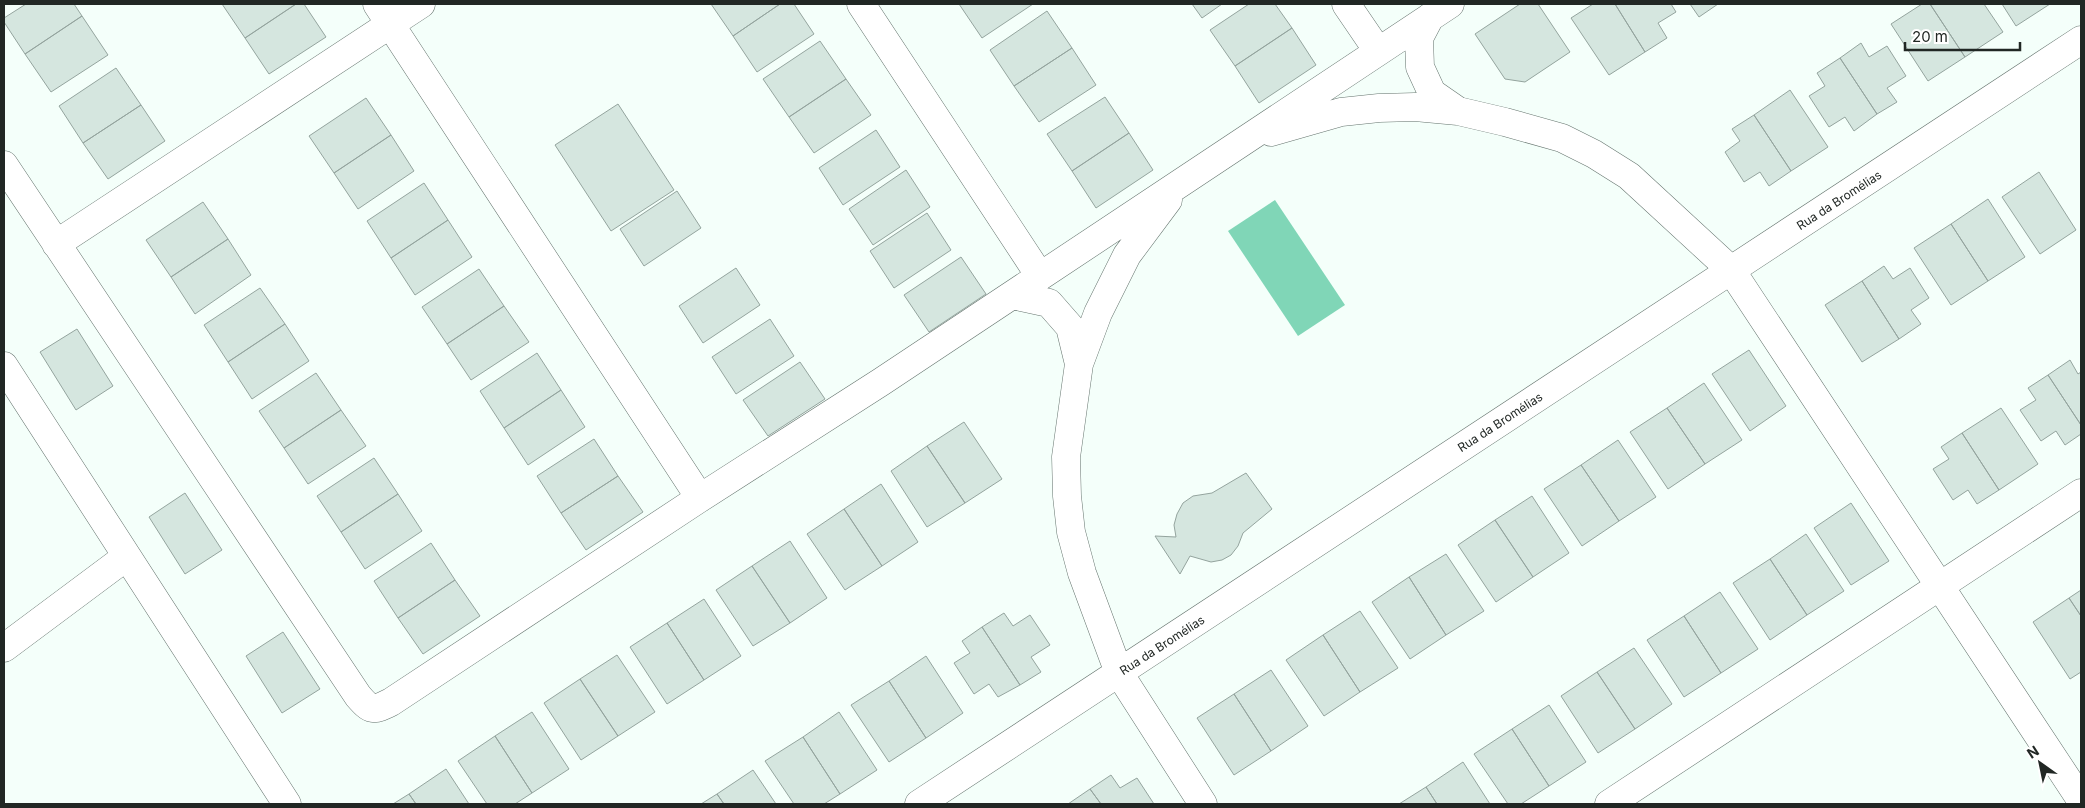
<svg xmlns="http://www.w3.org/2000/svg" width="2085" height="808" font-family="Inter,sans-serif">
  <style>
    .water { fill: #80d6b7 }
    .building { fill: #d5e6df; stroke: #94a49e }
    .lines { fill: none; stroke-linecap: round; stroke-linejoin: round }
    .minor-casing { stroke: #65746e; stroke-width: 29 }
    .minor { stroke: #fff; stroke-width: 28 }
    .labels { text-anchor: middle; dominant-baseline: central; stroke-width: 5; stroke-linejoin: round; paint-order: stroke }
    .street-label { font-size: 12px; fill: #212724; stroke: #fff }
  </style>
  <rect width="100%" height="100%" fill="#f4fffa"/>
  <path class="water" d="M 1275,200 L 1345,305 L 1298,336 L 1228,231 Z"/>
  <path class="building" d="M 26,4 L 74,4 L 82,16 L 25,54 L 4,22 L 4,18 Z
    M 222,4 L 296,4 L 245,38 Z
    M 296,4 L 304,4 L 326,37 L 269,74 L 245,38 Z
    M 711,4 L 780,4 L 733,36 Z
    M 780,4 L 794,4 L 814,34 L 757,72 L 733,36 Z
    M 959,4 L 1033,4 L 982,38 Z
    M 1192,4 L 1222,4 L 1202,18 Z
    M 1249,4 L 1275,4 L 1292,28 L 1235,66 L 1210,30 Z
    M 1520,4 L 1538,4 L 1570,52 L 1525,82 L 1505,79 L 1475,34 Z
    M 1593,4 L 1615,4 L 1645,52 L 1609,75 L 1571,18 Z
    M 1615,4 L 1671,4 L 1676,12 L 1658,23 L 1667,38 L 1645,52 Z
    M 1690,4 L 1718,4 L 1699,17 Z
    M 1922,4 L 1930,4 L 1965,57 L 1928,81 L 1891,24 Z
    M 1930,4 L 1984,4 L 2003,32 L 1965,57 Z
    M 2002,4 L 2050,4 L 2016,26 Z
    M 1047,11 L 1072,48 L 1014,86 L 990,50 Z
    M 82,16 L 108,55 L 51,92 L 25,54 Z
    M 1292,28 L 1316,65 L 1259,103 L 1235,66 Z
    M 820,41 L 846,79 L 789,117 L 763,79 Z
    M 1861,43 L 1869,57 L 1887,46 L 1906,76 L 1887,88 L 1897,102 L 1877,114 L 1840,58 Z
    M 1072,48 L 1096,85 L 1039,122 L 1014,86 Z
    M 1840,58 L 1877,114 L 1854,131 L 1845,117 L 1829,127 L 1809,96 L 1825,86 L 1817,73 Z
    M 116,68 L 141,105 L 83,143 L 59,106 Z
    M 846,79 L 871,115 L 814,153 L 789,117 Z
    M 1790,90 L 1828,147 L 1791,171 L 1754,115 Z
    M 1105,97 L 1129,133 L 1072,171 L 1047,134 Z
    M 366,98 L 391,135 L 334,173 L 309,136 Z
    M 618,104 L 674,190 L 611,231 L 555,145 Z
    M 141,105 L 165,141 L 108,179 L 83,143 Z
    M 1754,115 L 1791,171 L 1769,186 L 1760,172 L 1744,182 L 1725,152 L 1740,141 L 1732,129 Z
    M 876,130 L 900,167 L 843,205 L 819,168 Z
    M 1129,133 L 1153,170 L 1096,208 L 1072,171 Z
    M 391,135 L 414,171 L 358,209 L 334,173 Z
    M 906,170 L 930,207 L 873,245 L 849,209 Z
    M 2039,172 L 2076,230 L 2040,254 L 2002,197 Z
    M 424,183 L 448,220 L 391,258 L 367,221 Z
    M 677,191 L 701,228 L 644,266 L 620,229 Z
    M 1988,199 L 2025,257 L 1988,281 L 1951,224 Z
    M 203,202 L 228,239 L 171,277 L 146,240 Z
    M 927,213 L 951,250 L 894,288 L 870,251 Z
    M 448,220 L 472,257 L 415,295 L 391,258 Z
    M 1951,224 L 1988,281 L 1951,305 L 1914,248 Z
    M 228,239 L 251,275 L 195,314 L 171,277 Z
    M 961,257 L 986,294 L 929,332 L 904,295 Z
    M 1884,266 L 1893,279 L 1910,268 L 1929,298 L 1911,310 L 1921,324 L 1899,339 L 1862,281 Z
    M 736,268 L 760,305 L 703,343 L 679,306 Z
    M 479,269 L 504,306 L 447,344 L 422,307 Z
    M 1862,281 L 1899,339 L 1862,362 L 1825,305 Z
    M 260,288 L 285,324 L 228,362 L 204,325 Z
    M 504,306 L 529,342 L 471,380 L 447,344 Z
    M 770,319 L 794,356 L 736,394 L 712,357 Z
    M 285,324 L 309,361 L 252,399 L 228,362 Z
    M 77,329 L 113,386 L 76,410 L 40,352 Z
    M 1749,350 L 1786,406 L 1750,431 L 1712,374 Z
    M 537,353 L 561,390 L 504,428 L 480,391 Z
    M 2070,360 L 2078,374 L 2081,372 L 2081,425 L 2048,375 Z
    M 800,362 L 825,399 L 768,436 L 743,400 Z
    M 316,373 L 341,410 L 284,448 L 259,411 Z
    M 2048,375 L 2081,425 L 2081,434 L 2065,445 L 2056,431 L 2041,441 L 2020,410 L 2036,400 L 2028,388 Z
    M 1704,383 L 1742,440 L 1705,464 L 1667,408 Z
    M 561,390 L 585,427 L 528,465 L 504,428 Z
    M 1667,408 L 1705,464 L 1668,489 L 1630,432 Z
    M 2001,408 L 2038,464 L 1999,490 L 1962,433 Z
    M 341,410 L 366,446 L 308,484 L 284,448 Z
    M 964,422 L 1002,479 L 965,503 L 927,446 Z
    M 1962,433 L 1999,490 L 1977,504 L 1968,490 L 1953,500 L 1933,469 L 1949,459 L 1941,447 Z
    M 594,439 L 618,476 L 561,513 L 537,476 Z
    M 1618,440 L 1656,497 L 1619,521 L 1581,465 Z
    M 927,446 L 965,503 L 927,527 L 891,471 Z
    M 374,458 L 398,494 L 341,532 L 317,496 Z
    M 1581,465 L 1619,521 L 1582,546 L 1544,489 Z
    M 1246,473 L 1272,509 L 1243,533 L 1238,546 L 1231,555 L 1222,560 L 1211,562 L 1190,556 L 1180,574 L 1155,536 L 1176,537 L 1174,525 L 1177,514 L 1183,503 L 1193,496 L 1212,493 Z
    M 618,476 L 643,512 L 586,550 L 561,513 Z
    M 881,484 L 918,542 L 882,566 L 844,509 Z
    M 185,493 L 222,550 L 185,574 L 149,517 Z
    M 398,494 L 422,531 L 365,569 L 341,532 Z
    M 1532,496 L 1569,553 L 1533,577 L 1495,520 Z
    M 1851,503 L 1889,561 L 1851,585 L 1814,528 Z
    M 844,509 L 882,566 L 845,590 L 807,534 Z
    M 1495,520 L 1533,577 L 1496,602 L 1458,545 Z
    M 1806,534 L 1844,591 L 1807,615 L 1770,559 Z
    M 790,541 L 827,598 L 790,623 L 752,566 Z
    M 431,543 L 455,580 L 398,618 L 374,581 Z
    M 1446,554 L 1484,611 L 1446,635 L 1409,577 Z
    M 1770,559 L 1807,615 L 1770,640 L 1733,583 Z
    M 752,566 L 790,623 L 753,646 L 716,590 Z
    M 1409,577 L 1446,635 L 1410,659 L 1372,602 Z
    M 455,580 L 480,616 L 423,654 L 398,618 Z
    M 2081,590 L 2081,616 L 2069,598 Z
    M 1720,592 L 1758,649 L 1721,673 L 1684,616 Z
    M 2069,598 L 2081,616 L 2081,672 L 2070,679 L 2033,622 Z
    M 704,599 L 741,656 L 704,680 L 667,623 Z
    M 1360,611 L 1398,668 L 1360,692 L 1323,635 Z
    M 1004,613 L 1013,626 L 1030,615 L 1050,645 L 1031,657 L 1041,672 L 1020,685 L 982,627 Z
    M 1684,616 L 1721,673 L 1684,697 L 1647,640 Z
    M 667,623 L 704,680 L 667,704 L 630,647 Z
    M 982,627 L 1020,685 L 998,697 L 989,684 L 974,694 L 954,663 L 970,653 L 962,641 Z
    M 283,632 L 320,689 L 282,713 L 246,656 Z
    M 1323,635 L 1360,692 L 1324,716 L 1286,660 Z
    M 1634,648 L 1672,704 L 1635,729 L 1597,672 Z
    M 617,655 L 655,712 L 618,736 L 580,679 Z
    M 926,656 L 963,713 L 926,738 L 889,681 Z
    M 1271,670 L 1308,726 L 1271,751 L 1234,694 Z
    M 1597,672 L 1635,729 L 1598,753 L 1561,696 Z
    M 580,679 L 618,736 L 581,760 L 544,703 Z
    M 889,681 L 926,738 L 889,762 L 851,705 Z
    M 1234,694 L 1271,751 L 1234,775 L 1197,718 Z
    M 1549,705 L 1586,762 L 1549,786 L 1512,729 Z
    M 532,712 L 569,769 L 532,793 L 495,736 Z
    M 839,712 L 877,770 L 840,794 L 803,737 Z
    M 1512,729 L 1549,786 L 1521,804 L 1508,804 L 1474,754 Z
    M 495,736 L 532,793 L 515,804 L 487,804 L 458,761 Z
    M 803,737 L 840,794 L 824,804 L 794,804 L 765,761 Z
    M 1463,762 L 1490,804 L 1437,804 L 1426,787 Z
    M 446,769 L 469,804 L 416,804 L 409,794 Z
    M 753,770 L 776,804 L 724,804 L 717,794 Z
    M 1111,775 L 1120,788 L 1137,778 L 1154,804 L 1101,804 L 1090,789 Z
    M 1426,787 L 1437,804 L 1399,804 Z
    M 1090,789 L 1101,804 L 1068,804 Z
    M 409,794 L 416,804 L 393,804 Z
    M 717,794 L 724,804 L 701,804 Z"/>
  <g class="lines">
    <defs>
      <path id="minor" d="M 377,4 L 700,498
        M 861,4 L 1040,276
        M 1346,4 L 1378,51
        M 1430,17 L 1419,38 L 1420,67 L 1432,93 L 1458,111
        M 1271,132 L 1341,112 L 1379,108 L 1415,107 L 1458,111 L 1505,122 L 1562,138 L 1594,154 L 1629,176 L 1731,270 L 2081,800
        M 4,165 L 358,696 C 371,711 373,711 391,702 L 700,498 L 881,382 L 1450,4
        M 1168,200 L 1127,255 L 1098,313 L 1079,364 L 1066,457 L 1067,496 L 1071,532 L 1082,573 L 1119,673 L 1203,804
        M 56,244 L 421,4
        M 1012,295 L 1049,303 L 1070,327 L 1079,364
        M 4,366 L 287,804
        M 4,648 L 126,557
        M 919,804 L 2081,40
        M 1609,804 L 2081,493"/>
    </defs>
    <use href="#minor" class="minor-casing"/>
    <use href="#minor" class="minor"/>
  </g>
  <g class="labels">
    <g class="street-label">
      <text transform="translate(1839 200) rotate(-33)">Rua da Bromélias</text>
      <text transform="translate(1500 422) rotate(-33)">Rua da Bromélias</text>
      <text transform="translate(1162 645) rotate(-33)">Rua da Bromélias</text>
    </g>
  </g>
  <rect width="2085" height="808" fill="none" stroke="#212724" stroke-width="10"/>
  <g transform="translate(2040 763) rotate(327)" stroke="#ffffff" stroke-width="4" paint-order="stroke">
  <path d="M0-4L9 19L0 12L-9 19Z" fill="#212724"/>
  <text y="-8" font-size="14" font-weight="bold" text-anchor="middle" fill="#212724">N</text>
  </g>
  <path d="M1905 42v8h115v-8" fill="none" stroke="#212724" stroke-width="2.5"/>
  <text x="1912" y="42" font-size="15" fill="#212724" stroke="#ffffff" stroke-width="4" paint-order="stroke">20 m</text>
</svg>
